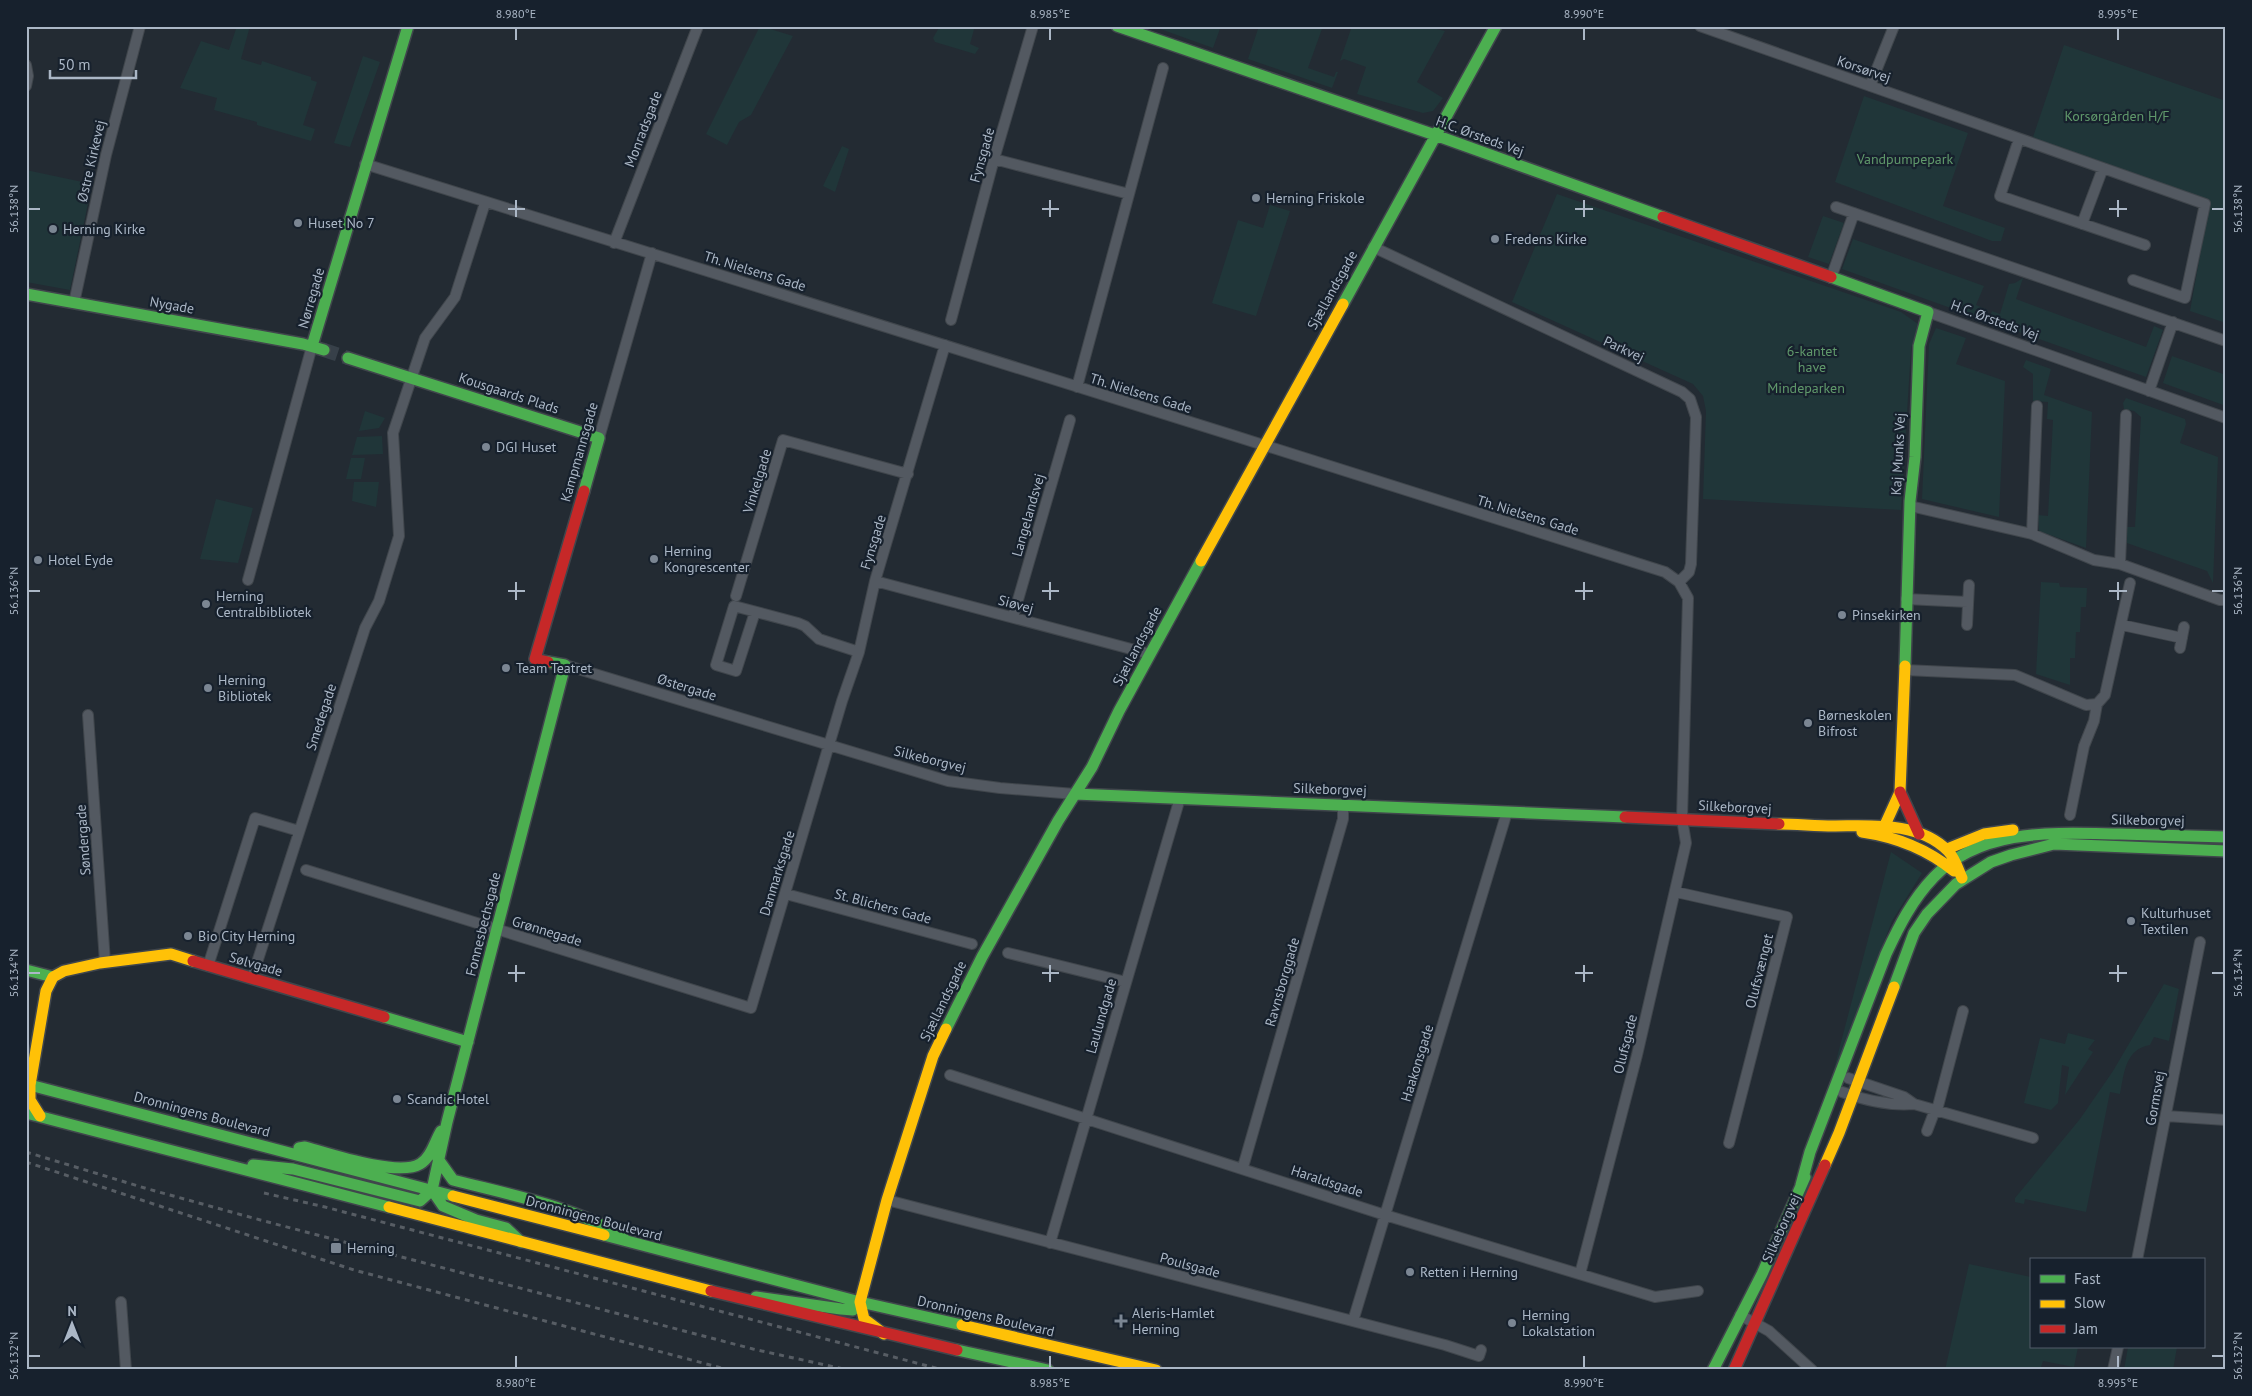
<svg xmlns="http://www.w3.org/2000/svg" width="2252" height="1396" font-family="'PT Sans',sans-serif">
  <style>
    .green { fill: #203639 }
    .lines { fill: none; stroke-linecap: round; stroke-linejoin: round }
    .secondary-tunnel { stroke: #374049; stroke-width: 14; stroke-dasharray: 14 7; stroke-linecap: butt }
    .street-casing { stroke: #40464c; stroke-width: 12 }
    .fast-casing { stroke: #40464c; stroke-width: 14 }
    .slow-casing { stroke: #40464c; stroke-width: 14 }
    .jam-casing { stroke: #40464c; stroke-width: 14 }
    .street { stroke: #535961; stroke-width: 10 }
    .fast { stroke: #4caf50; stroke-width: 11 }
    .slow { stroke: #ffc107; stroke-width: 11 }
    .jam { stroke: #c62828; stroke-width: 11 }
    .rail { stroke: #575d64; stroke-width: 3; stroke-dasharray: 5 5; stroke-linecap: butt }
    .ticks { fill: none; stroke: #abb7c6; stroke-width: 2 }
    .poi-dot { fill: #7b8693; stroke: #17212d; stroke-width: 2 }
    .labels { text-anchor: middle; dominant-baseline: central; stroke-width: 4.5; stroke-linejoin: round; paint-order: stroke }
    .street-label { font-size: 14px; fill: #abb7c6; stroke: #17212d }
    .park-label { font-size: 14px; fill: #60996b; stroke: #17212d }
    .poi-label { font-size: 14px; fill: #abb7c6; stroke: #17212d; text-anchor: start }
    .neatline { fill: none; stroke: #abb7c6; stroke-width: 2 }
    .ticks-label { font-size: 12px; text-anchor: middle; fill: #abb7c6 }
  </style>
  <rect width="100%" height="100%" fill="#232b33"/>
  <path class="green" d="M 237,26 L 250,26 L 241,59 L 261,65 L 262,61 L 311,77 L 311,80 L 317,82 L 303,125 L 315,129 L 311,141 L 257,125 L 257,122 L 214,110 L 217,98 L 180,88 L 201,41 L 229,50 Z
    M 760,26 L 793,36 L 751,115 L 739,122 L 727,145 L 706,134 Z
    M 940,26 L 975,26 L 970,44 L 979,48 L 975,54 L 935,42 L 933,38 Z
    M 1152,26 L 1221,26 L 1213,48 Z
    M 1259,26 L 1323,26 L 1308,68 L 1334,77 L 1336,72 L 1338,72 L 1332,88 L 1248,59 Z
    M 1352,26 L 1425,26 L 1445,31 L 1417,82 L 1443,98 L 1433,111 L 1423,113 L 1357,94 L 1366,67 L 1344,59 L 1340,61 Z
    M 2064,45 L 2226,101 L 2226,323 L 2190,311 L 2210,200 L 2032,140 Z
    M 363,56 L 380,62 L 350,147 L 334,143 Z
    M 1864,96 L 1968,133 L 1943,206 L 2005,228 L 2001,241 L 1992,241 L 1835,182 Z
    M 842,146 L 849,149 L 835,192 L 823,186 Z
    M 26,170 L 92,184 L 70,290 L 26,282 Z
    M 1557,194 L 1901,312 L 1918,324 L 1911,349 L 1901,510 L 1703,499 L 1706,411 L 1703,396 L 1693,384 L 1512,302 Z
    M 1270,205 L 1290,211 L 1256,316 L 1212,303 L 1238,220 L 1263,228 Z
    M 1823,216 L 1844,223 L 1829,264 L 1808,257 Z
    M 1853,239 L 1984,286 L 1976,305 L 1988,310 L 1984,320 L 1842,269 Z
    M 2023,278 L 2016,299 L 2146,347 L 2154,326 L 2163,330 L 2146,377 L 1988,321 L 1992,311 L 2000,314 L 2009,284 L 2015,283 Z
    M 1936,328 L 1966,338 L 1956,364 L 2005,381 L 1999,517 L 1922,499 L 1929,344 Z
    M 2172,356 L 2226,375 L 2226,406 L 2163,383 Z
    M 2026,360 L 2051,369 L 2044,395 L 2092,412 L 2086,548 L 2039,531 L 2038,515 L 2048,516 L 2053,420 L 2047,419 L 2048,402 L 2033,401 L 2033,374 L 2023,367 Z
    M 2126,398 L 2185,419 L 2186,424 L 2180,443 L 2218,457 L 2213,583 L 2207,571 L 2124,542 L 2125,527 L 2135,527 L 2141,417 L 2134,411 L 2124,409 L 2123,403 Z
    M 365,411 L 385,418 L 379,428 L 359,431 Z
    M 382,436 L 383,454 L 352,455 L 357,437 Z
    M 351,458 L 365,458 L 361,479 L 346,479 Z
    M 354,482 L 379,482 L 376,507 L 352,501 Z
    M 216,499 L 253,508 L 238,563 L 200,559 Z
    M 2041,582 L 2059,583 L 2060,587 L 2087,588 L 2086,607 L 2081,607 L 2080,632 L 2076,632 L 2075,658 L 2070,658 L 2070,685 L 2036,674 Z
    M 1891,852 L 1922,873 L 1892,921 L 1831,1080 Z
    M 2164,984 L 2179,989 L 2169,1041 L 2154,1037 L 2150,1045 C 2125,1049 2124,1074 2120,1094 L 2110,1092 L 2086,1212 L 2025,1199 L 2024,1204 L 2015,1202 L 2015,1198 L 2080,1119 L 2113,1071 Z
    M 2068,1033 L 2095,1040 L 2088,1049 L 2093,1052 L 2065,1095 L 2069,1067 L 2062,1065 L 2058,1103 L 2051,1110 L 2024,1103 L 2040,1038 L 2065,1044 Z
    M 1969,1264 L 2031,1277 L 2031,1347 L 2078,1347 L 2074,1367 L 2043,1361 L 2040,1370 L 1945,1370 Z
    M 2128,1347 L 2177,1347 L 2173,1370 L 2124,1370 Z"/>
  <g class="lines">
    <path class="secondary-tunnel" d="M 324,350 L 348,358"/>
    <defs>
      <path id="street" d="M 1700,26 L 2205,204 L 2185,298 L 2133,280
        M 26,65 L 28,76 L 26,86
        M 1870,86 L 1894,26
        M 2019,139 L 2000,196 L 2145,245
        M 994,159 L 1129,194
        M 365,164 L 1235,436 L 1665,572 L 1679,582 L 1688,598 L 1682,819 L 1686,843 L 1637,1055 L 1580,1274
        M 1836,207 L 2226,341
        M 2082,224 L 2103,168
        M 614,243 L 698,26
        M 1373,247 L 1682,392 L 1690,399 L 1696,417 L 1691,564 L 1689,572 L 1679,582
        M 1831,278 L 1854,213
        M 74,303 L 106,155 L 140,26
        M 1928,312 L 2226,418
        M 951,320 L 994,159 L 1033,26
        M 1077,387 L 1163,68
        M 2149,391 L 2173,322
        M 599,438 L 652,253
        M 1910,506 L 2032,534 L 2094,560 L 2120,564 L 2220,600 L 2226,600
        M 2032,534 L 2037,406
        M 2120,564 L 2126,415
        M 248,580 L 312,346
        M 875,581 L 1150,654
        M 736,596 L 783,440 L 908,474
        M 1906,599 L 1968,602
        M 755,612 L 736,671 L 716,665 L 734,606 L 798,623 L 805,626 L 819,639 L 859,652
        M 1013,617 L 1070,420
        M 1967,625 L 1969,585
        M 2122,625 L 2182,638
        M 2180,648 L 2184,627
        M 565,665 L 948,781 L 1000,788 L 1075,794
        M 1905,670 L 2015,675 L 2086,705 L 2097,704 L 2105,695 L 2130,583
        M 88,715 L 105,962
        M 2070,815 L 2084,746 L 2094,721 L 2097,704
        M 306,870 L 751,1008 L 842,701 L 859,652 L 875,581 L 945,345
        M 1676,892 L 1787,917 L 1729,1143
        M 786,894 L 972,944
        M 1008,953 L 1126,982
        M 208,966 L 255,818 L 299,831
        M 252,978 L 365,628 L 379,601 L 399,536 L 393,433 L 425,338 L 455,297 L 485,203
        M 950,1075 L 1385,1215 L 1655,1297 L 1698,1291
        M 1848,1078 L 1904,1097 L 1914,1104
        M 1842,1092 C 1864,1100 1890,1106 1914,1104 L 2033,1138
        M 1937,1110 L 1963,1011
        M 2166,1116 L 2226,1120
        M 1927,1131 L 1935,1110
        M 1243,1167 L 1343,819 L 1343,805
        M 887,1200 L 1445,1345 L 1479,1356 L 1481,1350
        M 1050,1243 L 1180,798
        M 2137,1260 L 2200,942
        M 121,1302 L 126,1370
        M 1740,1315 L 1769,1331 L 1812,1370
        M 1353,1321 L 1507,812
        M 2113,1370 L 2118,1347"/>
      <path id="fast" d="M 1117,26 L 1435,135 L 1663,217
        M 1831,277 L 1928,312 L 1919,346 L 1915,457 L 1910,501 L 1905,666
        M 26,294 L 303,344 L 324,350
        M 1343,304 L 1496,26
        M 312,346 L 408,26
        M 348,358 L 599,438 L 584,491
        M 1075,794 L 1625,817
        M 26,970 L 53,977
        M 1894,987 L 1914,933 L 1927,914 L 1956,884 L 1991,862 L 2011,855 L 2054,844 L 2226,851
        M 384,1017 L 468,1042
        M 946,1029 L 982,957 L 1058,821 L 1092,767 L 1119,711 L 1201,561
        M 26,1084 L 453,1196
        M 26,1113 L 389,1207
        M 299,1148 L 305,1147 C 330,1154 398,1177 420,1164 C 431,1158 435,1141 441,1131
        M 438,1159 L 453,1180 C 511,1195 571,1206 623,1236
        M 253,1165 L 293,1169 L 420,1201 L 432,1190
        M 1801,1185 L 1810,1152 L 1886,954 C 1899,926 1912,900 1934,877 C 1982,827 2056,833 2120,834 C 2155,835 2191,836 2226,837
        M 432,1190 L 447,1122 L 565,665 L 548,662
        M 432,1190 L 443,1206 L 476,1220 L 506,1228 L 521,1242
        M 604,1235 L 860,1302 L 962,1325
        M 756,1297 L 841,1309 L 853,1310 L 860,1302
        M 957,1350 L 1048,1370
        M 1713,1370 L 1762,1274 L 1805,1177"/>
      <path id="slow" d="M 1201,561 L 1343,304
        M 1779,824 C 1797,824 1815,826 1833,826 C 1870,826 1919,821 1948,851 C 1955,858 1958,869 1962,878
        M 1885,825 L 1900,792 L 1905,666
        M 1862,832 C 1897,837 1927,849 1954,871
        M 1947,849 L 1984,834 L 2013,830
        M 40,1116 L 30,1100 L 30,1085 L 46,991 L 53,977 L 64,971 L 100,963 L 171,954 L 193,961
        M 1825,1165 L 1839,1133 L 1894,987
        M 453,1196 L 604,1235
        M 389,1207 L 711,1291
        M 962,1325 L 1156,1370
        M 884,1334 L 864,1319 L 860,1302 L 887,1200 L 933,1056 L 946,1029"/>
      <path id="jam" d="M 1663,217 L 1831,277
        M 548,662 L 535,659 L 584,491
        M 1900,792 L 1919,834
        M 1625,817 L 1779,824
        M 193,961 L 384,1017
        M 711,1291 L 957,1350
        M 1734,1370 L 1825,1165"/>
    </defs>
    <use href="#street" class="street-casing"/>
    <use href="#fast" class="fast-casing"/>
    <use href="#slow" class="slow-casing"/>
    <use href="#jam" class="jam-casing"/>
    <use href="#street" class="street"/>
    <use href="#fast" class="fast"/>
    <use href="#slow" class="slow"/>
    <use href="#jam" class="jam"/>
    <path class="rail" d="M 26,1152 L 148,1189 L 264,1221 L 753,1349 L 848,1370
      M 26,1162 L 354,1270 L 729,1370
      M 264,1193 L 325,1207 L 943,1370"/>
  </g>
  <path class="ticks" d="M 516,28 L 516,40M 1050,28 L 1050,40M 1584,28 L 1584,40M 2118,28 L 2118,40M 516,200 L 516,217M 1050,200 L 1050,217M 1584,200 L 1584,217M 2118,200 L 2118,217M 28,209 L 40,209M 508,209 L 525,209M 1042,209 L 1059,209M 1575,209 L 1593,209M 2109,209 L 2127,209M 2212,209 L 2224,209M 516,582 L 516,600M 1050,582 L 1050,600M 1584,582 L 1584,600M 2118,582 L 2118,600M 28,591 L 40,591M 508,591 L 525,591M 1042,591 L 1059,591M 1575,591 L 1593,591M 2109,591 L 2127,591M 2212,591 L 2224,591M 516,965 L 516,982M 1050,965 L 1050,982M 1584,965 L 1584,982M 2118,965 L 2118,982M 28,973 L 40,973M 508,973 L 525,973M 1042,973 L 1059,973M 1575,973 L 1593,973M 2109,973 L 2127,973M 2212,973 L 2224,973M 28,1356 L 40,1356M 516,1356 L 516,1368M 1050,1356 L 1050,1368M 1584,1356 L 1584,1368M 2118,1356 L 2118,1368M 2212,1356 L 2224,1356"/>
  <g class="poi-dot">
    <circle cx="1256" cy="198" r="5"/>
    <circle cx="298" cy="223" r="5"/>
    <circle cx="53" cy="229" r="5"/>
    <circle cx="1495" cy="239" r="5"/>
    <circle cx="486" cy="447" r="5"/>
    <circle cx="654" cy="559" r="5"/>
    <circle cx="38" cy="560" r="5"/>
    <circle cx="206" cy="604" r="5"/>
    <circle cx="1842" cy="615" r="5"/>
    <circle cx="506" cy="668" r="5"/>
    <circle cx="208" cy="688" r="5"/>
    <circle cx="1808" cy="723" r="5"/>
    <circle cx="2131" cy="921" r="5"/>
    <circle cx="188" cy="936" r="5"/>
    <circle cx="397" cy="1099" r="5"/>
    <rect x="330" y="1242" width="12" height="12" rx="2.5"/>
    <circle cx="1410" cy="1272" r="5"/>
    <path d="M1118.5 1313.5h5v5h5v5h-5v5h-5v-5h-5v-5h5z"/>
    <circle cx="1512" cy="1323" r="5"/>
  </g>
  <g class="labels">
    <g class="street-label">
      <text transform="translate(1864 69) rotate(19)">Korsørvej</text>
      <text transform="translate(643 129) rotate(-69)">Monradsgade</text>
      <text transform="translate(1480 136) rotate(20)">H.C. Ørsteds Vej</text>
      <text transform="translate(982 155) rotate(-74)">Fynsgade</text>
      <text transform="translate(91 161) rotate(-77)">Østre Kirkevej</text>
      <text transform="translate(755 271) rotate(17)">Th. Nielsens Gade</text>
      <text transform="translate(1332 290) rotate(-61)">Sjællandsgade</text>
      <text transform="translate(311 298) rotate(-74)">Nørregade</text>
      <text transform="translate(172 305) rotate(10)">Nygade</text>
      <text transform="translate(1995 320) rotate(20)">H.C. Ørsteds Vej</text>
      <text transform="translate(1624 349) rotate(25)">Parkvej</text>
      <text transform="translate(509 393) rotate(18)">Kousgaards Plads</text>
      <text transform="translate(1141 393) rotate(17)">Th. Nielsens Gade</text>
      <text transform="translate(579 452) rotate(-74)">Kampmannsgade</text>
      <text transform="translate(1898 454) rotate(-87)">Kaj Munks Vej</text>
      <text transform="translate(757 481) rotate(-73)">Vinkelgade</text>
      <text transform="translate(1028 515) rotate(-74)">Langelandsvej</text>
      <text transform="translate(1528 515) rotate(17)">Th. Nielsens Gade</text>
      <text transform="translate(873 542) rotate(-73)">Fynsgade</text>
      <text transform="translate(1016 604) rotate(15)">Siøvej</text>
      <text transform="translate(1137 646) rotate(-62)">Sjællandsgade</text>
      <text transform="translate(687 687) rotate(17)">Østergade</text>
      <text transform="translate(321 717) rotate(-72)">Smedegade</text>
      <text transform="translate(930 759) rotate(14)">Silkeborgvej</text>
      <text transform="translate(1330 789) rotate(2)">Silkeborgvej</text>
      <text transform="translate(1735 807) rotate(3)">Silkeborgvej</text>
      <text transform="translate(2148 820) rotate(1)">Silkeborgvej</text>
      <text transform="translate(83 840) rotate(-94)">Søndergade</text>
      <text transform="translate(777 873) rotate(-73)">Danmarksgade</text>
      <text transform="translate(883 906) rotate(15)">St. Blichers Gade</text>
      <text transform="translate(483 924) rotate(-76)">Fonnesbechsgade</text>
      <text transform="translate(547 931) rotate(17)">Grønnegade</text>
      <text transform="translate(256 964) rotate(16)">Sølvgade</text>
      <text transform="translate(1759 971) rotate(-76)">Olufsvænget</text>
      <text transform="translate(1282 982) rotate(-74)">Ravnsborggade</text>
      <text transform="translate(943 1001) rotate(-64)">Sjællandsgade</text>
      <text transform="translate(1101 1016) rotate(-74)">Laulundgade</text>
      <text transform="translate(1625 1044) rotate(-76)">Olufsgade</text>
      <text transform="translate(1417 1063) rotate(-73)">Haakonsgade</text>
      <text transform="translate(2155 1098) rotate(-80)">Gormsvej</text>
      <text transform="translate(202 1114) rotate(15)">Dronningens Boulevard</text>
      <text transform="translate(1327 1181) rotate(18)">Haraldsgade</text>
      <text transform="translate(594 1218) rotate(15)">Dronningens Boulevard</text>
      <text transform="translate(1781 1228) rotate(-66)">Silkeborgvej</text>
      <text transform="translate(1190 1265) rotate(15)">Poulsgade</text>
      <text transform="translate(986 1316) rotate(13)">Dronningens Boulevard</text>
    </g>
    <g class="park-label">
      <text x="2117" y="116">Korsørgården H/F</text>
      <text x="1905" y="159">Vandpumpepark</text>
      <text x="1812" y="351">6-kantet<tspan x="1812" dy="16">have</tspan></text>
      <text x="1806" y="388">Mindeparken</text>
    </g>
    <g class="poi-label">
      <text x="1266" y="198">Herning Friskole</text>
      <text x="308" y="223">Huset No 7</text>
      <text x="63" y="229">Herning Kirke</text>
      <text x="1505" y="239">Fredens Kirke</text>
      <text x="496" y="447">DGI Huset</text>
      <text x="664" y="551">Herning<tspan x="664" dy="16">Kongrescenter</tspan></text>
      <text x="48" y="560">Hotel Eyde</text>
      <text x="216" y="596">Herning<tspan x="216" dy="16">Centralbibliotek</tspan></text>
      <text x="1852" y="615">Pinsekirken</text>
      <text x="516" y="668">Team Teatret</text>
      <text x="218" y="680">Herning<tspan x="218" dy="16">Bibliotek</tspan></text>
      <text x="1818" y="715">Børneskolen<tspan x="1818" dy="16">Bifrost</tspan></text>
      <text x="2141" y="913">Kulturhuset<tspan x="2141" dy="16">Textilen</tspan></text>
      <text x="198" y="936">Bio City Herning</text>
      <text x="407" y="1099">Scandic Hotel</text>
      <text x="347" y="1248">Herning</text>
      <text x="1420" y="1272">Retten i Herning</text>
      <text x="1132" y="1313">Aleris-Hamlet<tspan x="1132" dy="16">Herning</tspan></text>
      <text x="1522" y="1315">Herning<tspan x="1522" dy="16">Lokalstation</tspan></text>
    </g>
  </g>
  <rect width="2252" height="1396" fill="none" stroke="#17212d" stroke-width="55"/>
  <rect x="2030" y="1258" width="175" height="90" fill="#17212d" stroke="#525d6a"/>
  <rect x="2040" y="1275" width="25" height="8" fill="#4caf50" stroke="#525d6a"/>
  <text x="2074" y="1284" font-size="15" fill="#abb7c6">Fast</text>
  <rect x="2040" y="1300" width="25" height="8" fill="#ffc107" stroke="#525d6a"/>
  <text x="2074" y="1308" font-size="15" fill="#abb7c6">Slow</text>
  <rect x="2040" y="1325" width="25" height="8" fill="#c62828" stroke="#525d6a"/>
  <text x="2074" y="1334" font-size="15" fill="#abb7c6">Jam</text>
  <g transform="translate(72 1324)" stroke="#17212d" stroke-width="4" paint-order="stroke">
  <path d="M0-4L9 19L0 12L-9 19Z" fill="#abb7c6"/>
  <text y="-8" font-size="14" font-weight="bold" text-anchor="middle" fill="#abb7c6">N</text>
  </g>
  <path d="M50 70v8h86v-8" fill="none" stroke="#abb7c6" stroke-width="2.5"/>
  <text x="58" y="70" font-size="15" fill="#abb7c6" stroke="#17212d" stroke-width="4" paint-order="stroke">50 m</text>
  <rect x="28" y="28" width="2196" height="1340" class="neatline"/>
  <g class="ticks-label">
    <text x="516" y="18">8.980°E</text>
    <text x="1050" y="18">8.985°E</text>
    <text x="1584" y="18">8.990°E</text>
    <text x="2118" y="18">8.995°E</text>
    <text transform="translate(14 209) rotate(-90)" y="4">56.138°N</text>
    <text transform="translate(2238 209) rotate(-90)" y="4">56.138°N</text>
    <text transform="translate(14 591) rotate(-90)" y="4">56.136°N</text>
    <text transform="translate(2238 591) rotate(-90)" y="4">56.136°N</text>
    <text transform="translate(14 973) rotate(-90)" y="4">56.134°N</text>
    <text transform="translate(2238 973) rotate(-90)" y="4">56.134°N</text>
    <text transform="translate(14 1356) rotate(-90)" y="4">56.132°N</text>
    <text transform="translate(2238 1356) rotate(-90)" y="4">56.132°N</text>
    <text x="516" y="1387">8.980°E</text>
    <text x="1050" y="1387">8.985°E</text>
    <text x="1584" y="1387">8.990°E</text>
    <text x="2118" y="1387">8.995°E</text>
  </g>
</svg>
